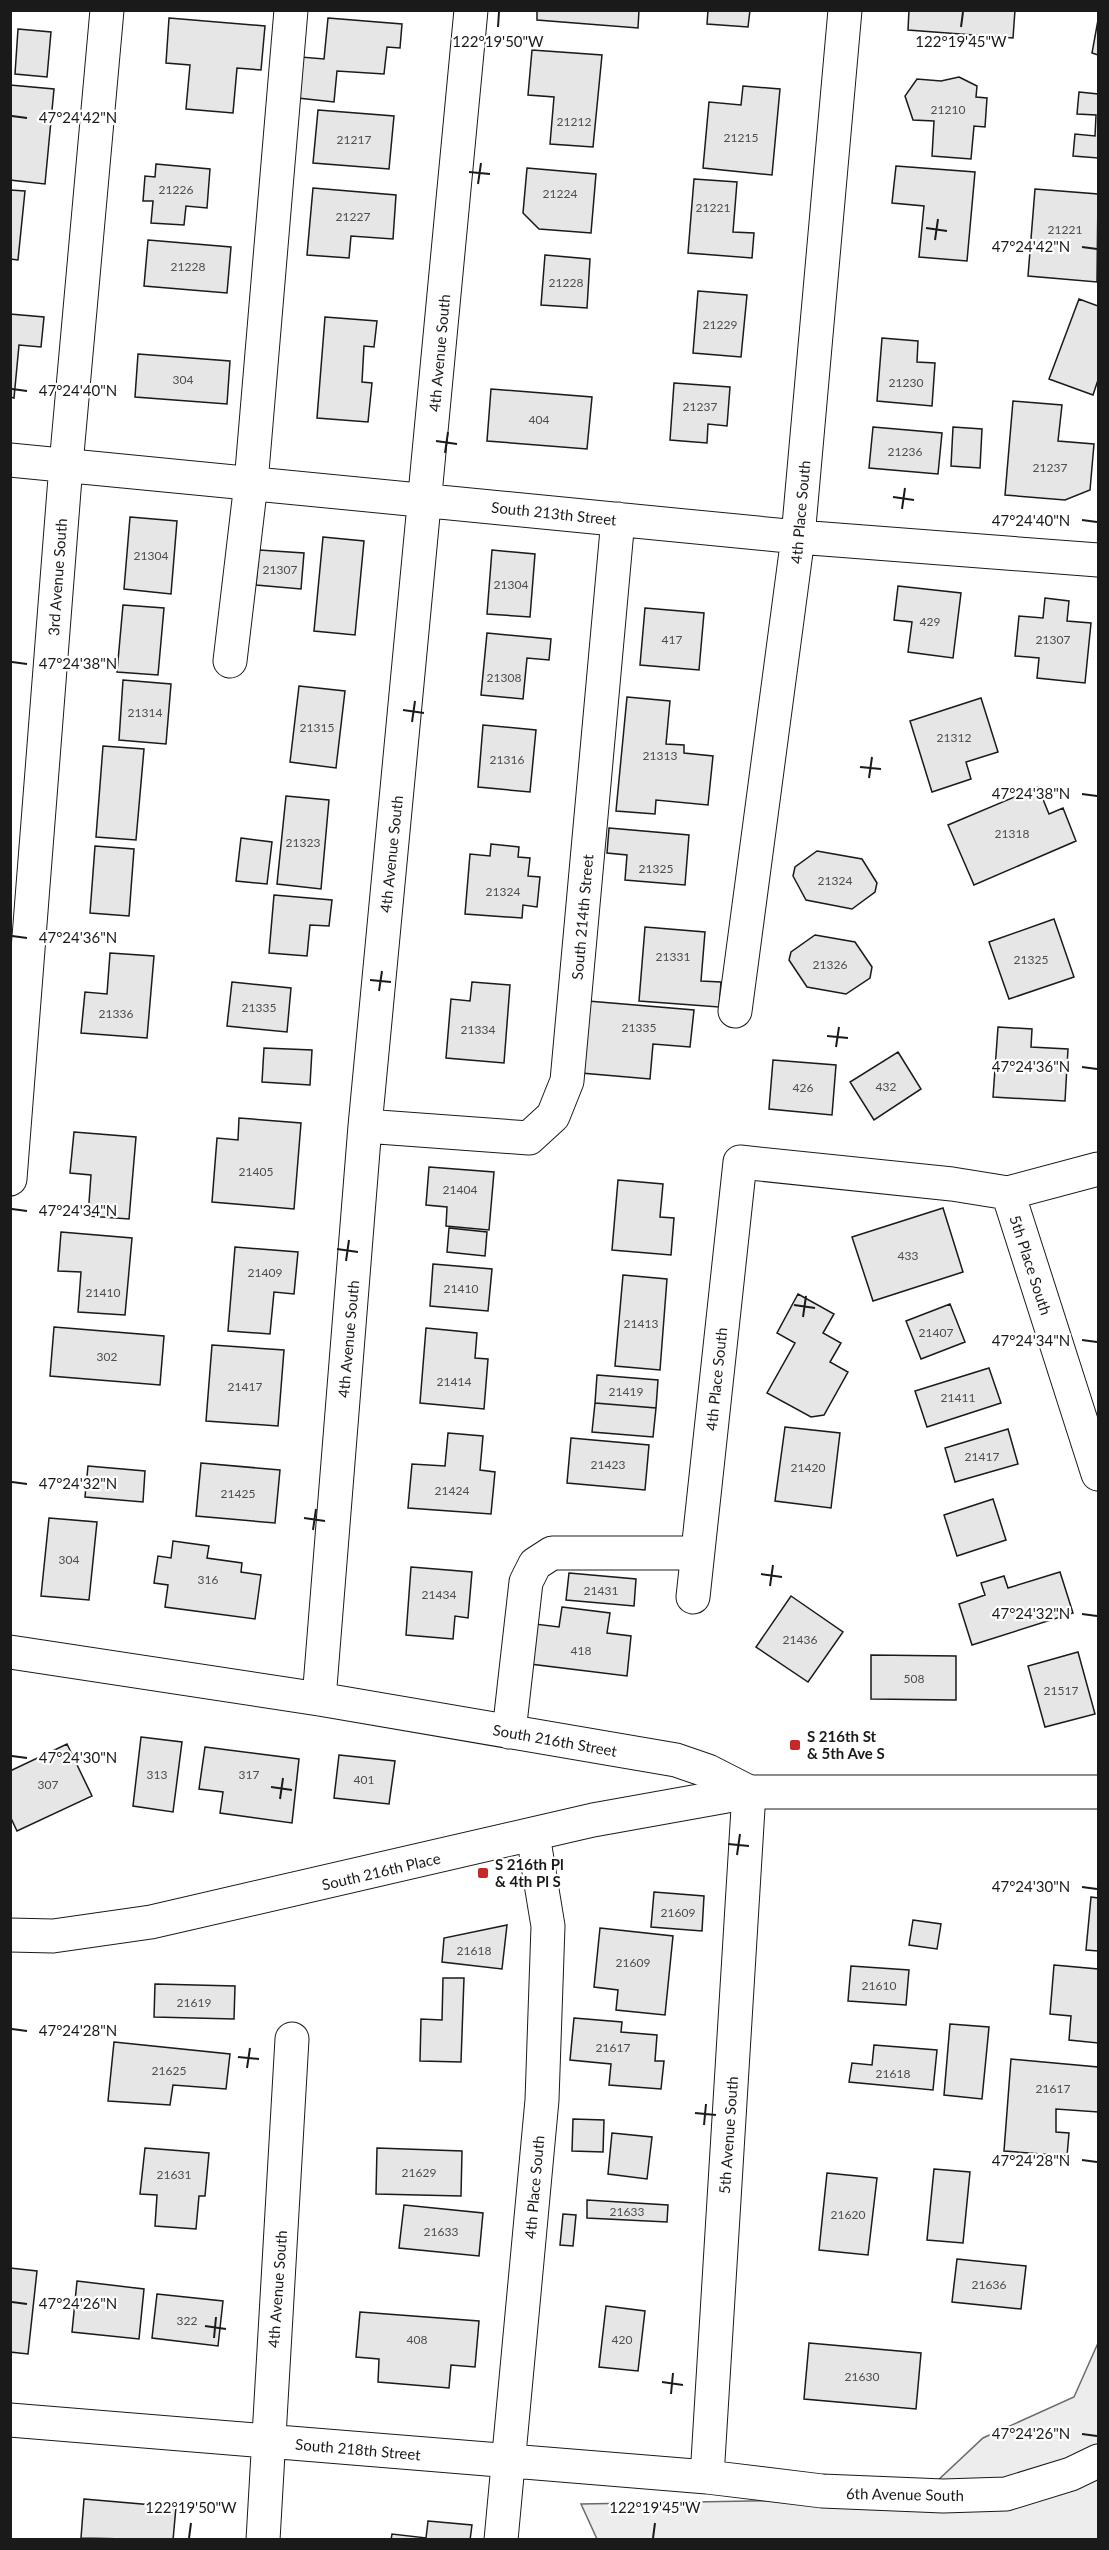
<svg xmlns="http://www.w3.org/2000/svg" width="1109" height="2550" font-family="Lato,sans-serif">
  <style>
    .built { fill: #ededed; stroke: #6a6a6a; stroke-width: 1.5 }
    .building { fill: #e6e6e6; stroke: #1a1a1a; stroke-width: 1.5 }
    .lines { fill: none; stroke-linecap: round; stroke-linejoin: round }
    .minor-casing { stroke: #1a1a1a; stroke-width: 35 }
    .major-casing { stroke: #1a1a1a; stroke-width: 35 }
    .minor { stroke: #fff; stroke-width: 33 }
    .major { stroke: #fff; stroke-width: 33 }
    .ticks { fill: none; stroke: #1a1a1a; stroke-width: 2 }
    .poi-dot { fill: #c62828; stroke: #fff; stroke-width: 2 }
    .labels { text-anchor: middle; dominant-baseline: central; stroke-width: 4.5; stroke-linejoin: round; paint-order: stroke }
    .number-label { font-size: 12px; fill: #4d4d4d }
    .street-label { font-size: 15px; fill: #1a1a1a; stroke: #fff }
    .poi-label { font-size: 15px; font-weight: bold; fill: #1a1a1a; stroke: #fff; text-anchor: start }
    .ticks-label { font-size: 15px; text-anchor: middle; fill: #1a1a1a; stroke: #fff; stroke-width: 4.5; stroke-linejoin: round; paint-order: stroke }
  </style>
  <rect width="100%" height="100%" fill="#fff"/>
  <path class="built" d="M 1098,2343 L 1098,2539 L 597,2539 L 581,2504 L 919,2498 L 983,2438 L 1074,2397 Z"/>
  <path class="building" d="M 537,10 L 639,10 L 638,28 L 537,20 Z
    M 708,10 L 750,10 L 748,27 L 707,24 Z
    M 909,10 L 1015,10 L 1013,38 L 908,30 Z
    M 169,18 L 265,26 L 261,70 L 237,68 L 233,113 L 186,109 L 190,65 L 166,63 Z
    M 328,18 L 402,24 L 400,48 L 387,47 L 384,74 L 337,71 L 334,102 L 298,98 L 301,57 L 324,59 Z
    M 1098,20 L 1098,55 L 1092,53 Z
    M 18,29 L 51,32 L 47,77 L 15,74 Z
    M 532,50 L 602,55 L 593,147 L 550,144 L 554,97 L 528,95 Z
    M 959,77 L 977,86 L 976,97 L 987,98 L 985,127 L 974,126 L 971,159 L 932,156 L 934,121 L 913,120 L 905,96 L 917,79 L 941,81 Z
    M 10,85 L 54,89 L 45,184 L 10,180 Z
    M 743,86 L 780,89 L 772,175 L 703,168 L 709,102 L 741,105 Z
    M 1079,92 L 1098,94 L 1098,158 L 1073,156 L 1075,134 L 1095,136 L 1096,115 L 1077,114 Z
    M 318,110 L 394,116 L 389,169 L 313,163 Z
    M 156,164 L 210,169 L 207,208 L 186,206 L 184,225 L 151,223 L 153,201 L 143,201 L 145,176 L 155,177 Z
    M 896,166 L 975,172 L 967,261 L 919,257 L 924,206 L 892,203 Z
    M 527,168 L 596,174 L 591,233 L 539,229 L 523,213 Z
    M 694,179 L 737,182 L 733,232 L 754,233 L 752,258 L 688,253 Z
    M 313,188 L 396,195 L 393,239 L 351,236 L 349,258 L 307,255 Z
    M 1035,189 L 1098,194 L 1097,282 L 1028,276 Z
    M 10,190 L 25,191 L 18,260 L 10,259 Z
    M 148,240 L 231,247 L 227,293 L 144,286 Z
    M 545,255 L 590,259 L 587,308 L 541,305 Z
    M 698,291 L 747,295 L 741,357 L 693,353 Z
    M 1079,299 L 1098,306 L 1098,380 L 1093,395 L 1049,379 Z
    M 10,314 L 44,317 L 41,347 L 19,345 L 14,398 L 10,397 Z
    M 325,317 L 377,321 L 374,347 L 364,346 L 362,382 L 372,383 L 368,422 L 317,418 Z
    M 882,338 L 918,341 L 917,362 L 935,363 L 932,406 L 877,401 Z
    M 138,354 L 230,361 L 227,404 L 135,397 Z
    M 674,383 L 730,387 L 727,426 L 708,424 L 707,443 L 670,440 Z
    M 491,389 L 592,397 L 587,449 L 487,441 Z
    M 1013,401 L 1062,405 L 1058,441 L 1094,444 L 1090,490 L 1065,500 L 1005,495 Z
    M 873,427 L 942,433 L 938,474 L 869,468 Z
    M 953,427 L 982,429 L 980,468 L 951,466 Z
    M 130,517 L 177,521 L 171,594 L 124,589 Z
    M 323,537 L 364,541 L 355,635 L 314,631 Z
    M 259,550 L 304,553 L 301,589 L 256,585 Z
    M 492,550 L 535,554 L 530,617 L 487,614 Z
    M 898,586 L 961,593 L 953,658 L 908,652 L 912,622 L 894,620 Z
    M 1045,598 L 1069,601 L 1067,621 L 1091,623 L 1085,683 L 1037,678 L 1039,658 L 1015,656 L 1019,616 L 1043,618 Z
    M 123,605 L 164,608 L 158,675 L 117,672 Z
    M 645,608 L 704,613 L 699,670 L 640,665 Z
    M 487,633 L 551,639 L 549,660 L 527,658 L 523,699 L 481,695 Z
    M 123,680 L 171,684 L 166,744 L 119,740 Z
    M 299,686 L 345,691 L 336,768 L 290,762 Z
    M 627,697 L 670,701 L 666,744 L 684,745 L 684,753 L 713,756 L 708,805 L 656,800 L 655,814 L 616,811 Z
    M 981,698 L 998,752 L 966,762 L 971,779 L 932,792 L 910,721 Z
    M 483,725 L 536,730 L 530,792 L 478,787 Z
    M 103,746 L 144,749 L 136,840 L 96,837 Z
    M 1038,787 L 1049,814 L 1063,808 L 1076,841 L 974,885 L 948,825 Z
    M 286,796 L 329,800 L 321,889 L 277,884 Z
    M 609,828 L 689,835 L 685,885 L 625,880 L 627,855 L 607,853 Z
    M 241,838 L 272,842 L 267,884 L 236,881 Z
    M 491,844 L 519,847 L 518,857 L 530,858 L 528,876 L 540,877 L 537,907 L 523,905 L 522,918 L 465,914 L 470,854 L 490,856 Z
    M 95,846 L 134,849 L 129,916 L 90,913 Z
    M 817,851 L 862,859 L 877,883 L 875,892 L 852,909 L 806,900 L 793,876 L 795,867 Z
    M 274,895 L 332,900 L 329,926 L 310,925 L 307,956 L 269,953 Z
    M 1054,919 L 1074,977 L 1009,999 L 989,942 Z
    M 645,927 L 705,932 L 701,981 L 721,982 L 719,1007 L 639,1001 Z
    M 815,935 L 855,942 L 872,967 L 870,978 L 846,994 L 807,987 L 789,960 L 791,952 Z
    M 110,953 L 154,956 L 147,1038 L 81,1033 L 85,992 L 107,994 Z
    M 232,982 L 291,988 L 287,1032 L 227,1026 Z
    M 472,982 L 510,985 L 504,1063 L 446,1058 L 451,999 L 470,1001 Z
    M 588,1001 L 694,1010 L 690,1047 L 653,1044 L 650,1079 L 581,1073 Z
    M 998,1027 L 1032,1029 L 1031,1047 L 1068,1049 L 1065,1101 L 993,1097 Z
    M 264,1048 L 312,1050 L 310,1085 L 262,1082 Z
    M 898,1052 L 921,1089 L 874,1120 L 850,1082 Z
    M 773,1060 L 836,1065 L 832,1115 L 769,1109 Z
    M 239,1118 L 301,1123 L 294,1209 L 212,1202 L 217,1138 L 238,1140 Z
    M 74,1132 L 136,1137 L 129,1219 L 88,1216 L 91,1175 L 70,1173 Z
    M 429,1167 L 494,1172 L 489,1230 L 446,1226 L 447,1207 L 426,1205 Z
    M 618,1180 L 663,1184 L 660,1217 L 674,1218 L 671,1255 L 612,1250 Z
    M 943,1208 L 963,1272 L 873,1301 L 852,1237 Z
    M 449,1228 L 487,1232 L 485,1256 L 447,1252 Z
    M 61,1232 L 132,1238 L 125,1315 L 78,1312 L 81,1272 L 58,1271 Z
    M 235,1247 L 298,1252 L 294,1294 L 274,1292 L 270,1334 L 228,1331 Z
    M 433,1264 L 492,1269 L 488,1311 L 430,1306 Z
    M 623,1275 L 667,1279 L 660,1370 L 615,1366 Z
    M 798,1294 L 834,1314 L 823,1333 L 841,1343 L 830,1362 L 848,1372 L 824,1415 L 811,1417 L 767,1393 L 795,1343 L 777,1333 Z
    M 950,1304 L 965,1342 L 921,1359 L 906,1321 Z
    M 54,1327 L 164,1336 L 160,1385 L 50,1376 Z
    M 426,1328 L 477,1333 L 475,1358 L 488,1359 L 484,1409 L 420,1403 Z
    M 212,1345 L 284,1350 L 278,1426 L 206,1421 Z
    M 989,1368 L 1001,1403 L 927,1427 L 915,1391 Z
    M 597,1375 L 658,1380 L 656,1408 L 595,1403 Z
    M 595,1403 L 656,1408 L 653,1437 L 592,1432 Z
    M 785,1427 L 840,1433 L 831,1508 L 775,1501 Z
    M 1008,1429 L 1018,1464 L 955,1482 L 945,1448 Z
    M 448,1433 L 483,1436 L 480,1470 L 495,1472 L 491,1514 L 408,1508 L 412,1464 L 445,1466 Z
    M 571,1438 L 649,1445 L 645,1490 L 567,1483 Z
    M 201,1463 L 280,1470 L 275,1523 L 196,1516 Z
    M 88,1466 L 145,1471 L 143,1502 L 85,1497 Z
    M 993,1499 L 1006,1540 L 957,1556 L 944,1515 Z
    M 49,1518 L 97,1522 L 89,1600 L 41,1596 Z
    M 173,1541 L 209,1546 L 207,1558 L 242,1563 L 241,1572 L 261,1575 L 255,1619 L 165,1607 L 168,1585 L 154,1583 L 158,1556 L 171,1558 Z
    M 411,1567 L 472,1572 L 468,1618 L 455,1616 L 453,1639 L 406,1635 Z
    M 1060,1572 L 1073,1613 L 972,1645 L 959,1604 L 985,1595 L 981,1583 L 1004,1576 L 1008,1588 Z
    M 569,1573 L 636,1579 L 634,1606 L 566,1600 Z
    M 791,1596 L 843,1632 L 808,1682 L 756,1647 Z
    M 562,1607 L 610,1613 L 607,1633 L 631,1636 L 627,1676 L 530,1664 L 535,1624 L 559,1627 Z
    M 1078,1652 L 1095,1714 L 1045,1727 L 1028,1666 Z
    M 871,1655 L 956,1656 L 956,1700 L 871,1699 Z
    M 141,1737 L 182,1742 L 173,1812 L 133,1806 Z
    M 67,1744 L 92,1796 L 17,1831 L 10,1816 L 10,1771 Z
    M 205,1747 L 299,1759 L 292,1823 L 220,1813 L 223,1792 L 199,1789 Z
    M 339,1755 L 395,1761 L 389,1804 L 334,1798 Z
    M 654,1892 L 704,1896 L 702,1931 L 651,1927 Z
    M 1091,1897 L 1098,1898 L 1098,1951 L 1086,1950 Z
    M 913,1920 L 941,1924 L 937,1949 L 909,1945 Z
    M 507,1925 L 502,1969 L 442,1962 L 444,1938 Z
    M 600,1928 L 673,1936 L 665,2015 L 616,2010 L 618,1990 L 594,1987 Z
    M 1054,1965 L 1098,1969 L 1098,2043 L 1069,2040 L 1071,2016 L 1050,2014 Z
    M 851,1966 L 909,1970 L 906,2005 L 848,2001 Z
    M 443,1978 L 464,1978 L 461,2062 L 420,2061 L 421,2019 L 442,2020 Z
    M 155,1984 L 235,1986 L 234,2019 L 154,2017 Z
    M 574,2018 L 622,2022 L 621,2032 L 657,2035 L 655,2061 L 664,2061 L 661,2089 L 609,2085 L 611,2064 L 570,2060 Z
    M 950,2024 L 989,2027 L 982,2099 L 944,2095 Z
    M 114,2042 L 230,2054 L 226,2089 L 173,2085 L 170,2105 L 108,2101 Z
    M 874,2045 L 937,2050 L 933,2090 L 849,2082 L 852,2063 L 872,2065 Z
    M 1011,2059 L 1098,2067 L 1098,2112 L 1056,2109 L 1056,2132 L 1069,2133 L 1067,2156 L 1004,2151 Z
    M 573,2119 L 604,2120 L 603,2152 L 572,2151 Z
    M 612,2133 L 652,2137 L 647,2179 L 608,2174 Z
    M 145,2148 L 209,2153 L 205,2196 L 199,2196 L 196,2229 L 155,2226 L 157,2195 L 140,2194 Z
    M 377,2148 L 462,2151 L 461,2196 L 376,2194 Z
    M 934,2169 L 970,2172 L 963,2243 L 927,2240 Z
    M 827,2173 L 877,2178 L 868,2255 L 819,2250 Z
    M 587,2200 L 668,2205 L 667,2222 L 587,2218 Z
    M 404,2205 L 483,2213 L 479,2256 L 399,2248 Z
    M 563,2214 L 576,2215 L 573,2246 L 560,2245 Z
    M 957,2259 L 1026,2266 L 1021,2309 L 952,2302 Z
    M 10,2268 L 37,2271 L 28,2354 L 10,2352 Z
    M 77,2281 L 144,2289 L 139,2339 L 72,2332 Z
    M 157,2294 L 223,2301 L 218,2346 L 152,2338 Z
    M 606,2306 L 645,2311 L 638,2371 L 599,2367 Z
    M 360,2312 L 479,2321 L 475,2367 L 451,2365 L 449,2388 L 378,2382 L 379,2359 L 356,2357 Z
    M 809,2343 L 921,2353 L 916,2409 L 804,2399 Z
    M 84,2499 L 176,2507 L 173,2540 L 81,2538 Z
    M 428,2521 L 472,2525 L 470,2540 L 391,2540 L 392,2534 L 426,2538 Z"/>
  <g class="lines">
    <defs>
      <path id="minor" d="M 10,460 L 798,537 L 1098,560
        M 230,661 L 251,483 L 291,10
        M 735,1011 L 798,537 L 845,10
        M 365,1126 L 529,1138 L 553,1116 L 567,1081 L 618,519
        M 10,1179 L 66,465 L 107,10
        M 1008,1193 L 1098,1474
        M 693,1597 L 740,1162 L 952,1184 L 1008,1193 L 1098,1169
        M 10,1652 L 319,1699 L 676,1760 L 708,1771 L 749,1792 L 707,2477
        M 319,1699 L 365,1126 L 471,10
        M 509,1732 L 526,1582 L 535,1564 L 552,1553 L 697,1553
        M 10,2420 L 707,2477 L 822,2491 L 943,2496 L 1006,2494 L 1071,2474 L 1098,2461
        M 263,2540 L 292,2039
        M 501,2540 L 542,2100 L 548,1926 L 533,1835"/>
      <path id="major" d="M 10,1935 L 53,1936 L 151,1922 L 593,1820 L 749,1792 L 1098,1792"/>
    </defs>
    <use href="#minor" class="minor-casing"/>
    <use href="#major" class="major-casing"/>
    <use href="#minor" class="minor"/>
    <use href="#major" class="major"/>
  </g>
  <path class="ticks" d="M 498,27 L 499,12M 961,27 L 963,12M 12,116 L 27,118M 469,172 L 490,174M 478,184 L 481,163M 926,228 L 947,231M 935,240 L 938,219M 1082,247 L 1097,249M 12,389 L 27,391M 436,441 L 457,444M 445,453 L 448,432M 893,497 L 914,500M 902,509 L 905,488M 1082,520 L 1097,522M 12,662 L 27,664M 403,710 L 424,713M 412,722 L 415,701M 860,767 L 881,769M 869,778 L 872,757M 1082,794 L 1097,796M 12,936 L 27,938M 370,980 L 391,982M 379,991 L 382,971M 827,1036 L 848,1038M 836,1047 L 839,1027M 1082,1067 L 1097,1069M 12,1209 L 27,1211M 337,1249 L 358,1252M 346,1261 L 349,1240M 794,1305 L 815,1308M 803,1317 L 806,1296M 1082,1340 L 1097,1342M 12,1482 L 27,1484M 304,1518 L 325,1521M 313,1530 L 316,1509M 761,1574 L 782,1577M 770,1586 L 773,1565M 1082,1614 L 1097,1616M 12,1756 L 27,1758M 271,1787 L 292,1790M 280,1799 L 283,1778M 728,1844 L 749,1846M 737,1855 L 740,1834M 1082,1887 L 1097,1889M 12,2029 L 27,2031M 238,2057 L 259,2059M 247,2068 L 250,2048M 695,2113 L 716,2115M 704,2125 L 706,2104M 1082,2160 L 1097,2162M 12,2302 L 27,2304M 205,2326 L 226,2329M 214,2338 L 216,2317M 662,2382 L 683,2385M 671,2394 L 673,2373M 1082,2434 L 1097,2436M 189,2538 L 191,2523M 653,2538 L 655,2523"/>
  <g class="poi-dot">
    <rect x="789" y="1739" width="12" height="12" rx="3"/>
    <rect x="477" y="1867" width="12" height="12" rx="3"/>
  </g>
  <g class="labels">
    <g class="number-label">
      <text x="948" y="109">21210</text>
      <text x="574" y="121">21212</text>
      <text x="741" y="137">21215</text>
      <text x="354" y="139">21217</text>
      <text x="176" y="189">21226</text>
      <text x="560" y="193">21224</text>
      <text x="713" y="207">21221</text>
      <text x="353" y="216">21227</text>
      <text x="1065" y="229">21221</text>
      <text x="188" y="266">21228</text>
      <text x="566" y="282">21228</text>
      <text x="720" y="324">21229</text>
      <text x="183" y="379">304</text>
      <text x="906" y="382">21230</text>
      <text x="700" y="406">21237</text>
      <text x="539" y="419">404</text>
      <text x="905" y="451">21236</text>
      <text x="1050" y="467">21237</text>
      <text x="151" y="555">21304</text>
      <text x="280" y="569">21307</text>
      <text x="511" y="584">21304</text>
      <text x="930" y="621">429</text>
      <text x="672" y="639">417</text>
      <text x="1053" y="639">21307</text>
      <text x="504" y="677">21308</text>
      <text x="145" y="712">21314</text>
      <text x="317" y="727">21315</text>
      <text x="954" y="737">21312</text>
      <text x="660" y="755">21313</text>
      <text x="507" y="759">21316</text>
      <text x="1012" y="833">21318</text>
      <text x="303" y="842">21323</text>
      <text x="656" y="868">21325</text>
      <text x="835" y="880">21324</text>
      <text x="503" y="891">21324</text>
      <text x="673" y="956">21331</text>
      <text x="1031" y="959">21325</text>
      <text x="830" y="964">21326</text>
      <text x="259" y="1007">21335</text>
      <text x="116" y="1013">21336</text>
      <text x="639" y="1027">21335</text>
      <text x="478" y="1029">21334</text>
      <text x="886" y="1086">432</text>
      <text x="803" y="1087">426</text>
      <text x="256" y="1171">21405</text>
      <text x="460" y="1189">21404</text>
      <text x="908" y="1255">433</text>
      <text x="265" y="1272">21409</text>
      <text x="461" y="1288">21410</text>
      <text x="103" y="1292">21410</text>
      <text x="641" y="1323">21413</text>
      <text x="936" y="1332">21407</text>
      <text x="107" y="1356">302</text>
      <text x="454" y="1381">21414</text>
      <text x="245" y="1386">21417</text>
      <text x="626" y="1391">21419</text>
      <text x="958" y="1397">21411</text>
      <text x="982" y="1456">21417</text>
      <text x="608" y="1464">21423</text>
      <text x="808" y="1467">21420</text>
      <text x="452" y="1490">21424</text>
      <text x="238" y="1493">21425</text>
      <text x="69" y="1559">304</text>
      <text x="208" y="1579">316</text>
      <text x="601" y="1590">21431</text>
      <text x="439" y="1594">21434</text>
      <text x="800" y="1639">21436</text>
      <text x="581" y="1650">418</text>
      <text x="914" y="1678">508</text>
      <text x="1061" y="1690">21517</text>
      <text x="157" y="1774">313</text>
      <text x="249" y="1774">317</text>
      <text x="364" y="1779">401</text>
      <text x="48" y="1784">307</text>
      <text x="678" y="1912">21609</text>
      <text x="474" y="1950">21618</text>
      <text x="633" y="1962">21609</text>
      <text x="879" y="1985">21610</text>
      <text x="194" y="2002">21619</text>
      <text x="613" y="2047">21617</text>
      <text x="169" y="2070">21625</text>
      <text x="893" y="2073">21618</text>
      <text x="1053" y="2088">21617</text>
      <text x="419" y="2172">21629</text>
      <text x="174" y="2174">21631</text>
      <text x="627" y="2211">21633</text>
      <text x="848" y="2214">21620</text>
      <text x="441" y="2231">21633</text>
      <text x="989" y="2284">21636</text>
      <text x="187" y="2320">322</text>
      <text x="417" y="2339">408</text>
      <text x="622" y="2339">420</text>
      <text x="862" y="2376">21630</text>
    </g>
    <g class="street-label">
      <text transform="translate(439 353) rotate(-85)">4th Avenue South</text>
      <text transform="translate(800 512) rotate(-85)">4th Place South</text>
      <text transform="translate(554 513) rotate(6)">South 213th Street</text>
      <text transform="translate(57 577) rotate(-86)">3rd Avenue South</text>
      <text transform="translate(391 854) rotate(-84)">4th Avenue South</text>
      <text transform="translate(582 917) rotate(-85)">South 214th Street</text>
      <text transform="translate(1031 1265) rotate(72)">5th Place South</text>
      <text transform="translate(348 1339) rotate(-85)">4th Avenue South</text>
      <text transform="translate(716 1379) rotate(-84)">4th Place South</text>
      <text transform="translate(555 1740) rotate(10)">South 216th Street</text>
      <text transform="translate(381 1871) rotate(-13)">South 216th Place</text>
      <text transform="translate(728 2135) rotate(-86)">5th Avenue South</text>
      <text transform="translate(534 2187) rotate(-85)">4th Place South</text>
      <text transform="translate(277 2289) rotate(-86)">4th Avenue South</text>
      <text transform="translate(358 2449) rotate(5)">South 218th Street</text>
      <text transform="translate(905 2494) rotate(1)">6th Avenue South</text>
    </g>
    <g class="poi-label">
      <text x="807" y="1736">S 216th St<tspan x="807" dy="17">&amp; 5th Ave S</tspan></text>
      <text x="495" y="1864">S 216th Pl<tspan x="495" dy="17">&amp; 4th Pl S</tspan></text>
    </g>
  </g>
  <g class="ticks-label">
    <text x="498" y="47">122°19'50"W</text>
    <text x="961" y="47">122°19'45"W</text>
    <text x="78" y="123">47°24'42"N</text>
    <text x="1031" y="252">47°24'42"N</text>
    <text x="78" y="396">47°24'40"N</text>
    <text x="1031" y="526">47°24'40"N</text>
    <text x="78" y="669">47°24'38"N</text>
    <text x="1031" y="799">47°24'38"N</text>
    <text x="78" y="943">47°24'36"N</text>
    <text x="1031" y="1072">47°24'36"N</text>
    <text x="78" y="1216">47°24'34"N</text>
    <text x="1031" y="1346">47°24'34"N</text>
    <text x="78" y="1489">47°24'32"N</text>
    <text x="1031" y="1619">47°24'32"N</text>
    <text x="78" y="1763">47°24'30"N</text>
    <text x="1031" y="1892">47°24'30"N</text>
    <text x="78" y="2036">47°24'28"N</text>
    <text x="1031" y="2166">47°24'28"N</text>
    <text x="78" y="2309">47°24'26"N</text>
    <text x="1031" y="2439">47°24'26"N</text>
    <text x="191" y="2513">122°19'50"W</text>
    <text x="655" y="2513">122°19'45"W</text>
  </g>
  <rect width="1109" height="2550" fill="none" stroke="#1a1a1a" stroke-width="24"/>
</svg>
